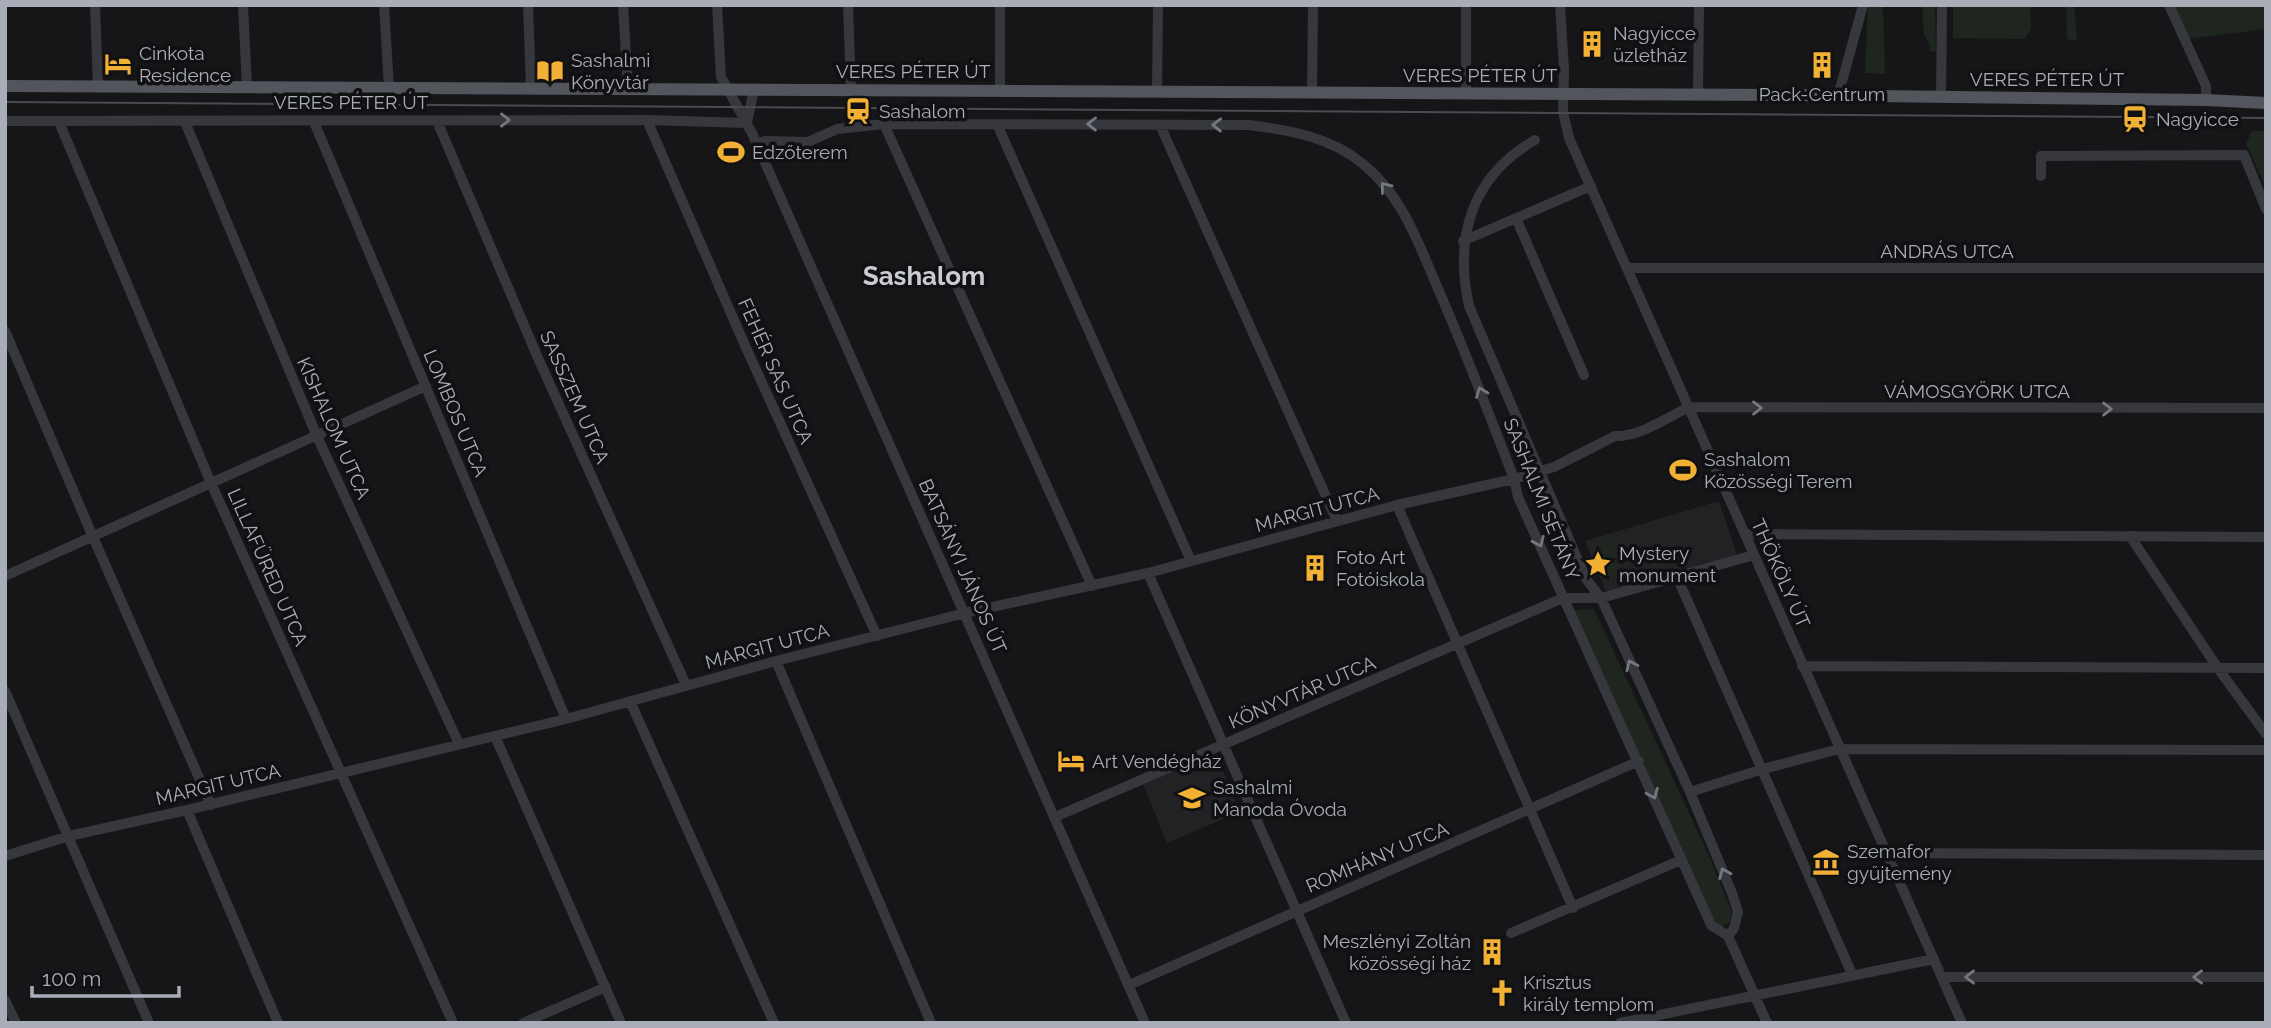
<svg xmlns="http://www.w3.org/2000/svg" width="2271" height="1028" font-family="Raleway,sans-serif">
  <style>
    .built { fill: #222225 }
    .green { fill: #1e261f }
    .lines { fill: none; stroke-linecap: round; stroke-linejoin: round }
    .minor { stroke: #37383d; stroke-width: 10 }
    .major { stroke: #53555c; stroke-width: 12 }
    .tram { stroke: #4a4c52; stroke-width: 2 }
    .oneway { stroke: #757881 }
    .labels { text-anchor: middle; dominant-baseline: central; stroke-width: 7; stroke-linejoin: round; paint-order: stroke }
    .poi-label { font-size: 19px; fill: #a8adb8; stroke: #111113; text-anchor: start }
    .street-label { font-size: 19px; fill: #a8adb8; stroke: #111113 }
    .district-label { font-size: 26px; font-weight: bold; fill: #c9ccd4; stroke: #111113 }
  </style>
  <rect width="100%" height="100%" fill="#161618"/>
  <path class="built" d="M 1719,501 L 1737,555 L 1606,592 L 1585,541 Z
    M 1216,754 L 1240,812 L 1167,843 L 1143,784 Z"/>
  <path class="green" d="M 1868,5 L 1883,5 L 1885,74 L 1865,73 Z
    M 1922,5 L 1935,5 L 1936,52 L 1930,51 L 1929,44 L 1924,35 Z
    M 1953,5 L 2030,5 L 2031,29 L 2024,39 L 1953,38 Z
    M 2066,5 L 2074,5 L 2077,41 L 2067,39 Z
    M 2173,5 L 2266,5 L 2266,29 L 2187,39 Z
    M 2252,131 L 2266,131 L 2266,187 L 2246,144 Z
    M 1614,536 L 1625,572 L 1605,578 L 1594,542 Z
    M 1594,609 L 1710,858 L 1732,913 L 1729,923 L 1721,927 L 1713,923 L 1573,610 Z"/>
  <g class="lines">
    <path class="minor" d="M 95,5 L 98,87
      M 243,5 L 247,87
      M 384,5 L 389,88
      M 528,5 L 531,88
      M 623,5 L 628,89
      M 717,5 L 721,77 L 752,133 L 1145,1023
      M 848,5 L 851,90
      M 1466,5 L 1466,94
      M 1560,5 L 1564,70 L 1563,112 L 1569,138 L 1962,1023
      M 2169,5 L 2206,86 L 2206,100
      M 1000,91 L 1000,5
      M 1157,92 L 1158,5
      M 1312,93 L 1313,5
      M 1698,95 L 1699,5
      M 1838,96 L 1863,5
      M 1941,98 L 1942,5
      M 647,120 L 743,341 L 877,636
      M 5,121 L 647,120 L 747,123
      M 437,121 L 538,358 L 686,685
      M 59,122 L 211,483 L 453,1023
      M 185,122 L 316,434 L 459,744
      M 314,122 L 566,719
      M 747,123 L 754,89
      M 884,124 L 1092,586
      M 997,124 L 1191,561
      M 1160,125 L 1337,521
      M 1535,140 C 1471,177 1454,237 1469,306 L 1586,579 L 1601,598 L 1690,792 L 1732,893 L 1738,912 L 1734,928 L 1728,936
      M 756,144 L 765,141 L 808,142 L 837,129 L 884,124 L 1249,125 C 1289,130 1331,137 1363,164 C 1403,196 1419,245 1439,291 C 1466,353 1490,416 1514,479 L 1518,497 L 1711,925 L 1728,936 L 1767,1023
      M 2041,176 L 2041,156 L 2244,155 L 2266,209
      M 1516,218 L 1584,375
      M 1463,241 L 1591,186
      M 1627,268 L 2266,268
      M 5,331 L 93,537 L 211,805
      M 1397,505 L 1573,908
      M 1745,534 L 2266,537
      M 2130,536 L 2217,667 L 2266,734
      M 1148,573 L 1346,1023
      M 5,576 L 426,386
      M 1677,577 L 1852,974
      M 776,661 L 931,1023
      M 1802,666 L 2266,668
      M 5,691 L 149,1023
      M 630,701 L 774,1023
      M 495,736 L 621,1023
      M 1690,792 L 1763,769 L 1839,749 L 2266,750
      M 187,810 L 278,1023
      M 1055,817 L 1563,598 L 1601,598 L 1754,555
      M 1886,853 L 2266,855
      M 5,856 L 69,836 L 187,810 L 566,719 L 776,661 L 965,613 L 1148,573 L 1397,505 L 1514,479 L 1554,467 L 1615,436 C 1639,437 1667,418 1689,407 L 2266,408
      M 1511,933 L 1681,860
      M 1942,977 L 2266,977
      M 1129,985 L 1639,761
      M 5,1000 L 16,1023
      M 523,1023 L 606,987
      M 1620,1023 L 1934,959"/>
    <path class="major" d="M 5,86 L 1795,95 L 2206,100 L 2266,103"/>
    <path class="tram" d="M 5,102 L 2266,118"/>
  </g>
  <defs><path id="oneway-chevron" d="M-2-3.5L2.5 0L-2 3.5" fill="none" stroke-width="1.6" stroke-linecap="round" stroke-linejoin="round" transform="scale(1.75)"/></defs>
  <g class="oneway">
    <use href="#oneway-chevron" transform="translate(505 120)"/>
    <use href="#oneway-chevron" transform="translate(1092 124) rotate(-179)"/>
    <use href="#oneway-chevron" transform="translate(1217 125) rotate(-179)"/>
    <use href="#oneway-chevron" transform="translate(1385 187) rotate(-129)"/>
    <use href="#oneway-chevron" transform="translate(1481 392) rotate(-111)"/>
    <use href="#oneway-chevron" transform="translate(1757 408)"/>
    <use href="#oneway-chevron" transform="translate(2107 409)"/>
    <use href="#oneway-chevron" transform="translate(1539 542) rotate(66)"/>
    <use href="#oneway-chevron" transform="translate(1631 665) rotate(-115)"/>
    <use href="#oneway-chevron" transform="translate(1653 794) rotate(67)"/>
    <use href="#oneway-chevron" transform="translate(1724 873) rotate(-113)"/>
    <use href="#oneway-chevron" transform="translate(1970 977) rotate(180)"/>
    <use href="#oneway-chevron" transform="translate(2198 977) rotate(180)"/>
  </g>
  <defs>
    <symbol id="building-bare" viewBox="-9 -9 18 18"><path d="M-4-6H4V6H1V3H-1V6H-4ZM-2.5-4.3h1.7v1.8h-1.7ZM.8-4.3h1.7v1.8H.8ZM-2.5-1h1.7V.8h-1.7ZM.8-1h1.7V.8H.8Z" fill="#f2b134" stroke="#111113" stroke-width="2.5" paint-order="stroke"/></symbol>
    <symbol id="hotel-bare" viewBox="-9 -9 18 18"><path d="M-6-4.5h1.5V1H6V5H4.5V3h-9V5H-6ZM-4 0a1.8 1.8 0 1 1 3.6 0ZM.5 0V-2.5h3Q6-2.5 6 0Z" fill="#f2b134" stroke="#111113" stroke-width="2.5" paint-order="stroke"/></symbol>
    <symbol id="library-bare" viewBox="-9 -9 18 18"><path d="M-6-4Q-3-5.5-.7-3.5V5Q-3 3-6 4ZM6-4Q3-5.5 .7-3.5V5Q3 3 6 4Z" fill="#f2b134" stroke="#111113" stroke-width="2.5" paint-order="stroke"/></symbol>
    <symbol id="station-bare" viewBox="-9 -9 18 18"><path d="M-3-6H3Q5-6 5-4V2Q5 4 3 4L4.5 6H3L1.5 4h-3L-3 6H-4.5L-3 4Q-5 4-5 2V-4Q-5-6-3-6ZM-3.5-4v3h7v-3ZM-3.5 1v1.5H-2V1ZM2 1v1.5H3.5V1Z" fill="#f2b134" stroke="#111113" stroke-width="2.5" paint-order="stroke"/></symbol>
    <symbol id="stadium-bare" viewBox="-9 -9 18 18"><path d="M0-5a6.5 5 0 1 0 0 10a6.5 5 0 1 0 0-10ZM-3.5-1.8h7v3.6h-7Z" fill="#f2b134" stroke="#111113" stroke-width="2.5" paint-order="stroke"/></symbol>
    <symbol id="sight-bare" viewBox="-9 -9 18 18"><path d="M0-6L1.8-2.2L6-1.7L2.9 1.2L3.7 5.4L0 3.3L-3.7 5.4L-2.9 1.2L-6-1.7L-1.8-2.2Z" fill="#f2b134" stroke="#111113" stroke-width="2.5" paint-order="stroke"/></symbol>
    <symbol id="school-bare" viewBox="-9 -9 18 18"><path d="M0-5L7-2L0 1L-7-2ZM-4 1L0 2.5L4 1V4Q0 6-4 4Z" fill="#f2b134" stroke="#111113" stroke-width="2.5" paint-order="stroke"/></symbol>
    <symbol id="museum-bare" viewBox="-9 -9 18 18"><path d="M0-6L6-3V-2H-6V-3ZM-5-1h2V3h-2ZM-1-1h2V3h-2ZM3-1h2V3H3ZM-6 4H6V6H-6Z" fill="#f2b134" stroke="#111113" stroke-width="2.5" paint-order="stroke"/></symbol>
    <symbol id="church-bare" viewBox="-9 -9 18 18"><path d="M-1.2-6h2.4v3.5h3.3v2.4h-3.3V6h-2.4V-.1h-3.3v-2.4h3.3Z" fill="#f2b134" stroke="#111113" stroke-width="2.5" paint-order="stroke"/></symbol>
  </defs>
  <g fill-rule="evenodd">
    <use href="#building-bare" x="1573" y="25" width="38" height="38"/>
    <use href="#hotel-bare" x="99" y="45" width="38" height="38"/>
    <use href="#building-bare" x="1803" y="46" width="38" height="38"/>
    <use href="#library-bare" x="531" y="52" width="38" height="38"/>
    <use href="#station-bare" x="839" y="92" width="38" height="38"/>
    <use href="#station-bare" x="2116" y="100" width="38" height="38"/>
    <use href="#stadium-bare" x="712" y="133" width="38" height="38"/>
    <use href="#stadium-bare" x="1664" y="451" width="38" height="38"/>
    <use href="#sight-bare" x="1579" y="545" width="38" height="38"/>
    <use href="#building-bare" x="1296" y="549" width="38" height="38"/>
    <use href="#hotel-bare" x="1052" y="742" width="38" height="38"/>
    <use href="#school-bare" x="1173" y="779" width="38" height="38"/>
    <use href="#museum-bare" x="1807" y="843" width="38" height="38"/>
    <use href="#building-bare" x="1473" y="933" width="38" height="38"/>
    <use href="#church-bare" x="1483" y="974" width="38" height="38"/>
  </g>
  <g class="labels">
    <g class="poi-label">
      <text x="1613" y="33">Nagyicce<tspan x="1613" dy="22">üzletház</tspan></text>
      <text x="139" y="53">Cinkota<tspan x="139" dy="22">Residence</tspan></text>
      <text x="571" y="60">Sashalmi<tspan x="571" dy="22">Könyvtár</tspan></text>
      <text x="1822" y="94" text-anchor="middle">Pack-Centrum</text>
      <text x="879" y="111">Sashalom</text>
      <text x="2156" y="119">Nagyicce</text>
      <text x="752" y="152">Edzőterem</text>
      <text x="1704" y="459">Sashalom<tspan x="1704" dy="22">Közösségi Terem</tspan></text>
      <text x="1619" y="553">Mystery<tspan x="1619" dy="22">monument</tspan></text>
      <text x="1336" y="557">Foto Art<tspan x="1336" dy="22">Fotóiskola</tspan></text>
      <text x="1092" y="761">Art Vendégház</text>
      <text x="1213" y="787">Sashalmi<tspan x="1213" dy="22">Manoda Óvoda</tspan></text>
      <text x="1847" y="851">Szemafor<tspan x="1847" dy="22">gyűjtemény</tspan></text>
      <text x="1471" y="941" text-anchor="end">Meszlényi Zoltán<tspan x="1471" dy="22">közösségi ház</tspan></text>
      <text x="1523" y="982">Krisztus<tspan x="1523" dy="22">király templom</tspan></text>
    </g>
    <g class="street-label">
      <text x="913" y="71">VERES PÉTER ÚT</text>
      <text x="1480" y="75">VERES PÉTER ÚT</text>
      <text x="2047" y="79">VERES PÉTER ÚT</text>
      <text x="351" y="102">VERES PÉTER ÚT</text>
      <text x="1947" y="251">ANDRÁS UTCA</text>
      <text transform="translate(776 371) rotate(66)">FEHÉR SAS UTCA</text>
      <text x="1977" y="391">VÁMOSGYÖRK UTCA</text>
      <text transform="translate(575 397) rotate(66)">SASSZEM UTCA</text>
      <text transform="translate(456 413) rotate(67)">LOMBOS UTCA</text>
      <text transform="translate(334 428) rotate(66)">KISHALOM UTCA</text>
      <text transform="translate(1542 499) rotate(68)">SASHALMI SÉTÁNY</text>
      <text transform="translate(1317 509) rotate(-15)">MARGIT UTCA</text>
      <text transform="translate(963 566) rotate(66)">BATSÁNYI JÁNOS ÚT</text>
      <text transform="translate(268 567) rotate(66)">LILLAFÜRED UTCA</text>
      <text transform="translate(1781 573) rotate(66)">THÖKÖLY ÚT</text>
      <text transform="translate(767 646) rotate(-15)">MARGIT UTCA</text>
      <text transform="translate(1302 692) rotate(-23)">KÖNYVTÁR UTCA</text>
      <text transform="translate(218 784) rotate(-13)">MARGIT UTCA</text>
      <text transform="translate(1377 857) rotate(-23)">ROMHÁNY UTCA</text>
    </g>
    <g class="district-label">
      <text x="924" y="276">Sashalom</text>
    </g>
  </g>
  <rect width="2271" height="1028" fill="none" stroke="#a8adb8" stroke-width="14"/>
  <path d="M32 986v10h147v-10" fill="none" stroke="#a8adb8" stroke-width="3.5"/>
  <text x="42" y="986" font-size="21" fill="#a8adb8" stroke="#111113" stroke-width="5" paint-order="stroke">100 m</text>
</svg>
